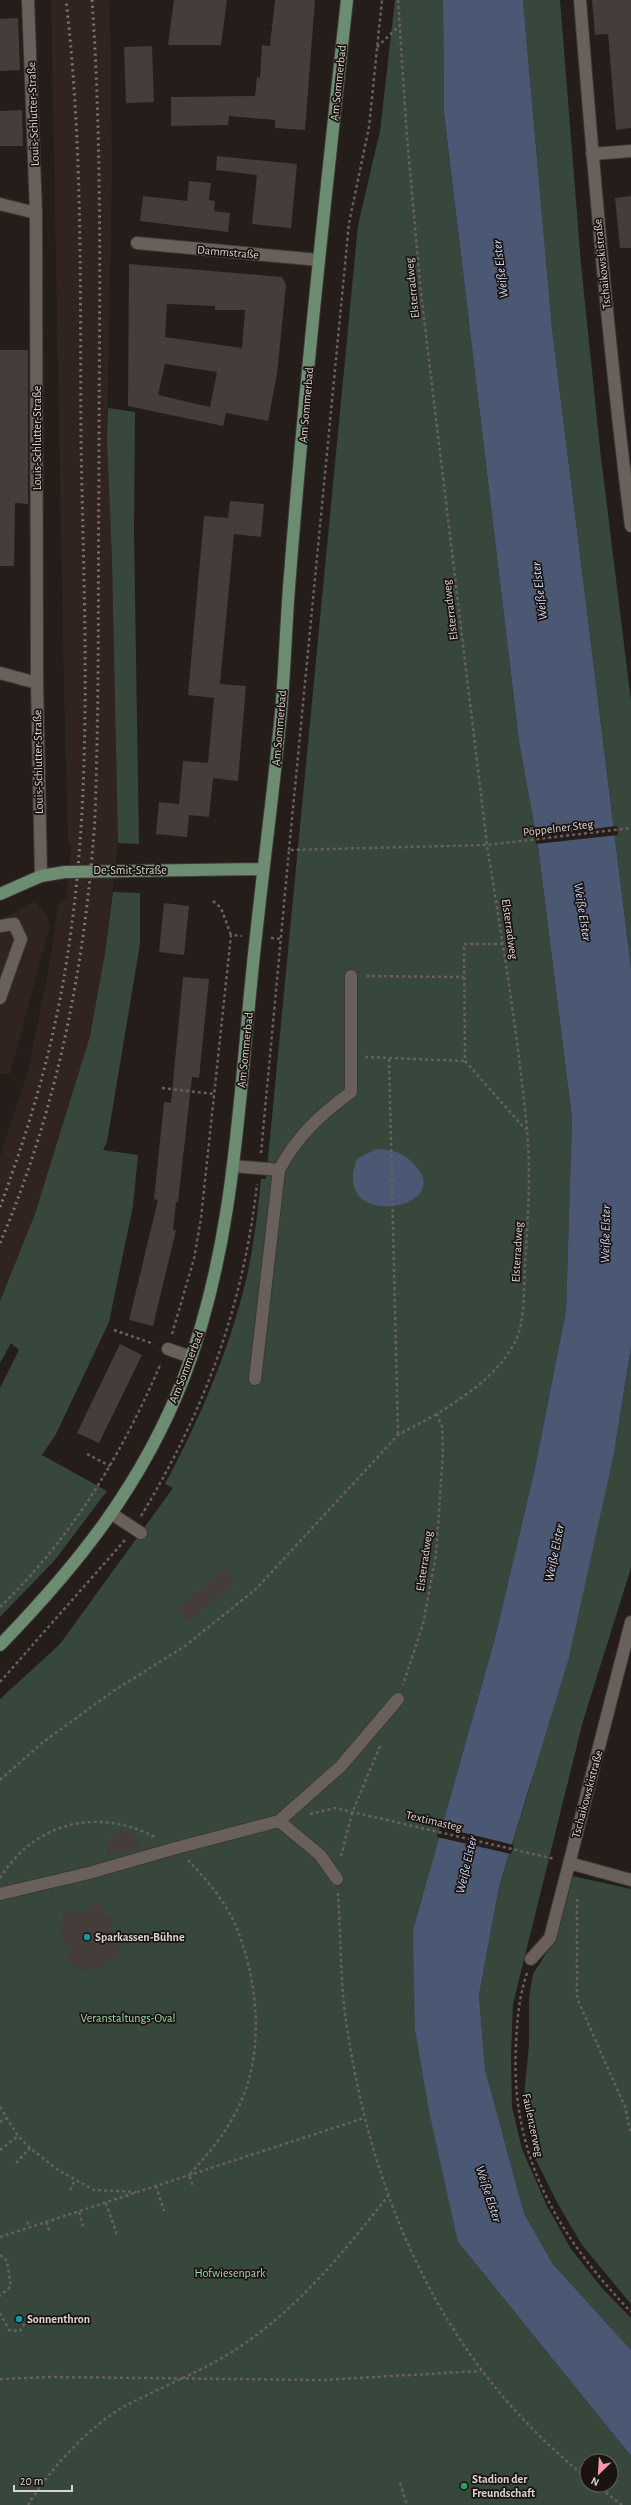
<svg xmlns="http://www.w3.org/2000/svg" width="631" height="2505" font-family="'Alegreya Sans',sans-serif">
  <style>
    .built { fill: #31241f }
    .green { fill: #37473b; fill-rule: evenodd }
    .water { fill: #4b5874 }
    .pier { fill: #241d19 }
    .building { fill: #453d39; fill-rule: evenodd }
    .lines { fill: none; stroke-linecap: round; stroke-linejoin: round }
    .minor-casing { stroke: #3e3836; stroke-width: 14 }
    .major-casing { stroke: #3e3836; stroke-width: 14 }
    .path { stroke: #67605d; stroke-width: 2.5; stroke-dasharray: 3 3; stroke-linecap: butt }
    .minor { stroke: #69605c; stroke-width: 12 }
    .major { stroke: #6c8d71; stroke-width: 12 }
    .rail { stroke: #7e7875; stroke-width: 3; stroke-dasharray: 2 4; stroke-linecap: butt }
    .culture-dot { fill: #0f9aa8; stroke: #1a1310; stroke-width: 1.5 }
    .leisure-dot { fill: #2e9e5b; stroke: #1a1310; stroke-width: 1.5 }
    .labels { text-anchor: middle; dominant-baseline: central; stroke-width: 3.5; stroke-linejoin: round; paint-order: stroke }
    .street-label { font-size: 12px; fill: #d9d4d2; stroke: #1a1310 }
    .poi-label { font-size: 12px; font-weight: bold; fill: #d9d4d2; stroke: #1a1310; text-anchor: start }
    .park-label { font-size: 12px; fill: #a2d8b0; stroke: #1a1310 }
    .water-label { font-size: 13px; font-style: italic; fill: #c9d8f7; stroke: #1a1310 }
  </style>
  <rect width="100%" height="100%" fill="#241d19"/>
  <path class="built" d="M 51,0 L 109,0 L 110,15 L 112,169 L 107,441 L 112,560 L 118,843 L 105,953 L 90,1036 L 35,1214 L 0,1301 L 0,1157 L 28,1071 L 49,968 L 58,905 L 66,898 L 71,847 L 68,841 L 64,690 Z
    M 34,902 L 45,913 L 50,925 L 10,1074 L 0,1074 L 0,920 Z"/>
  <path class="green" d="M 395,0 L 443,0 L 444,113 L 519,741 L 538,846 L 572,1120 L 566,1311 L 535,1468 L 495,1638 L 413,1930 L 458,2242 L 631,2456 L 631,2505 L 0,2505 L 0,1699 L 60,1644 L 173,1488 L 165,1484 C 201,1417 231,1346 248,1272 C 254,1242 258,1210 261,1179 L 266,1179 L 358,225 L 380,131 ZM 587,2461 L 611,2461 L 611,2485 L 587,2485 Z
    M 523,0 L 560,0 L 581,264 L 600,449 L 631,701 L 631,968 L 552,328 Z
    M 108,408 L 135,412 L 134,531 L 139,844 L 118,843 L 112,560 L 107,441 Z
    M 113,892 L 140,893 L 140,944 L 107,1142 L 103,1150 L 138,1155 L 133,1206 L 109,1322 L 56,1434 L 42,1455 L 107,1491 L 55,1560 L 0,1617 L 0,1388 L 19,1350 L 11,1343 L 0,1363 L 0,1301 L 35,1214 L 90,1036 L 105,953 Z
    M 631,1347 L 631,1568 L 583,1721 L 513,2004 L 511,2055 L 512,2107 L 522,2149 L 547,2206 L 571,2249 L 602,2288 L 631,2318 L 631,2350 L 552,2263 L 524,2213 L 485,2069 L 479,1995 L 499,1887 L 530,1787 L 614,1453 Z
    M 568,1875 L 631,1889 L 631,2304 L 582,2245 L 558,2204 L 533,2154 L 524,2096 L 529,2045 L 529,1998 L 533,1974 L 552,1944 Z"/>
  <path class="water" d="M 443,0 L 523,0 L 552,328 L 631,968 L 631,1347 L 614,1453 L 569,1657 L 499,1887 L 479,1995 L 485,2069 L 524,2213 L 552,2263 L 631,2350 L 631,2456 L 458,2242 L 429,2111 L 415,2029 L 413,1930 L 495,1638 L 535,1468 L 566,1311 L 572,1119 L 538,846 L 519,741 L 444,113 Z
    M 376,1149 C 395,1150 406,1153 418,1169 C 451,1211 329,1230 357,1159 Z"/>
  <path class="pier" d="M 617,826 L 618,835 L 536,844 L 535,836 Z
    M 440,1827 L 514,1845 L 511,1854 L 437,1837 Z"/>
  <path class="building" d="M 174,0 L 227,0 L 221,45 L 168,45 Z
    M 275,0 L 315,0 L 305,130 L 275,128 L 275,120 L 229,116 L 228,125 L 171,126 L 171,97 L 255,96 L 257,77 L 260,78 L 262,45 L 270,46 Z
    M 592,0 L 631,0 L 631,128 L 616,130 L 608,34 L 595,35 Z
    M 18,18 L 20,70 L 0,71 L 0,19 Z
    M 152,46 L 154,102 L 126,103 L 124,47 Z
    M 22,110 L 23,146 L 0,146 L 0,111 Z
    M 217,156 L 297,164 L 291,228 L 252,224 L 257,175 L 216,170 Z
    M 189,181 L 211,183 L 209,200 L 215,201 L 214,211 L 230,213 L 228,232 L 140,221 L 143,196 L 187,201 Z
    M 631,196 L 631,248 L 620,248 L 615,198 Z
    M 129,264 L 282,277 L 286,285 L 277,374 L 268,421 L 226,413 L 223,426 L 128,406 ZM 167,304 L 215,306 L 215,310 L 245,310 L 242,348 L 165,337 ZM 165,364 L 217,372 L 210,407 L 158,395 Z
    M 0,350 L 28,350 L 28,504 L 15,503 L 14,566 L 0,566 Z
    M 230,501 L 264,504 L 261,537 L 234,534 L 220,684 L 246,686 L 238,781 L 213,778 L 209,817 L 189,815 L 187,837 L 156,834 L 159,802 L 179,804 L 183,761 L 208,763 L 214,698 L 188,695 L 204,516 L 228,518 Z
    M 164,903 L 189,906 L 184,955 L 159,952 Z
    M 183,977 L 209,979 L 199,1078 L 192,1077 L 178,1202 L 176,1202 L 173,1230 L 176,1230 L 153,1326 L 129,1320 L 158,1200 L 154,1199 L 164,1102 L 171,1103 Z
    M 120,1344 L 142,1355 L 99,1443 L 77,1433 Z
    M 226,1568 L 237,1583 L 187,1622 L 176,1608 Z
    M 120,1831 L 129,1832 L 136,1836 L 141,1848 L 108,1855 L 106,1841 Z
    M 100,1901 L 103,1913 L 113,1918 L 109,1928 L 109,1940 L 118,1944 L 119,1953 L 108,1964 L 99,1968 L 81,1969 L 66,1961 L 72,1949 L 59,1932 L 64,1921 L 62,1912 L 80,1913 Z"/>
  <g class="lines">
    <defs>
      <path id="minor" d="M 28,0 L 36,213 L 37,683 L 41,876
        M 580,0 C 594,176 609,351 631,526
        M 592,154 L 631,151
        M 0,204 L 36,213
        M 137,243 L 319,260
        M 0,673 L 37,683
        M 0,926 L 14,924 L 21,939 L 0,998
        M 233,1166 L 279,1170
        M 168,1349 L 191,1357
        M 255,1379 L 279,1170 C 297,1136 320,1115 351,1092 L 351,976
        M 112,1514 L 141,1533
        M 279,1821 L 320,1855 L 337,1879
        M 569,1863 L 631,1880
        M 0,1894 L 89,1873 L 176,1848 L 279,1821 L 341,1766 L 398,1699
        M 531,1959 L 550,1938 L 631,1622"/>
      <path id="major" d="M 0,894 L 41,876 L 65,872 L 263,869
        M 0,1645 C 79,1564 143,1483 184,1377 C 238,1236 239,1083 256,936 C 264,861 274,787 281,713 C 285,667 286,621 290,575 C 305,383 326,191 347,0"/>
    </defs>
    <use href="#minor" class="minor-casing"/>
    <use href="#major" class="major-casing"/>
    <path class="path" d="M 398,0 L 407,137 L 421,293 L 487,845 C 502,939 518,1034 527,1130 C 531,1174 528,1220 525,1264 C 524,1286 525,1321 516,1340 C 499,1374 468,1394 437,1414 L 442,1427 L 443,1452 L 436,1555 L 423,1624 L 403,1685
      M 377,47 L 400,25
      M 289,850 L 349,223 L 369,127 L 382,0
      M 213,901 L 221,908 L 231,935
      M 271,938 L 282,939
      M 503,944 L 464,944 L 465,1061 L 526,1130
      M 366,976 L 464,977
      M 365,1057 L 465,1061
      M 389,1059 L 398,1435
      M 162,1088 L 214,1094
      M 261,1153 L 289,850 L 487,845 L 631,828
      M 114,1330 L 154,1344
      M 172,1334 L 194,1259 L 201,1218 L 231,935 L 242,936
      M 87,1454 L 110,1466
      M 141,1516 C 205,1410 243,1307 257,1184
      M 0,1607 C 72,1538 122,1454 161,1363
      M 0,1682 L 125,1540
      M 0,1780 L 42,1743 L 112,1692 L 185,1646 L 256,1589 L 398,1435 L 437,1414
      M 310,1814 L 335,1808 L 555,1859
      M 341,1856 L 352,1813 L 380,1746
      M 188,1860 C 205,1878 225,1901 235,1924 C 259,1981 266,2055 236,2112 C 224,2136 207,2155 189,2175 L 193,2186
      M 0,1878 C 35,1822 97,1807 155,1837
      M 338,1893 C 341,1937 340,1984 347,2028 C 374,2205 444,2364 587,2478
      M 577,1899 L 577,1998 L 625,2107 L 631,2135
      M 527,1973 C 519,1997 517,2020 516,2045 C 510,2155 557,2235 631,2312
      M 0,2107 L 18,2136 L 30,2148 L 58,2170 L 94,2190 L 136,2192
      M 0,2122 L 6,2118
      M 0,2150 L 18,2136
      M 16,2163 L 30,2148
      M 156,2186 L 164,2211
      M 70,2190 L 75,2180
      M 106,2203 L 117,2235
      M 79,2212 L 83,2226
      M 27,2222 L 30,2228
      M 46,2222 L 50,2233
      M 0,2237 L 364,2118
      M 0,2255 L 7,2261 L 11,2286 L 0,2296
      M 0,2313 L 9,2330 L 20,2331 L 25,2323
      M 0,2379 L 50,2377 L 323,2380 L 481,2371
      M 400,2483 L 407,2505
      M 596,2485 L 622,2505
      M 28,2505 C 49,2470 91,2424 127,2405 C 163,2386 201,2372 235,2350 C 297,2310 343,2253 388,2196"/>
    <use href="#minor" class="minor"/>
    <use href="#major" class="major"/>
    <path class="rail" d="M 0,1207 C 29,1129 53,1048 66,965 C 94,792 84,615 81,440 C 80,293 83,146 66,0
      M 0,1243 C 54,1117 82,981 93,845 C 96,812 96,778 97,744 C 99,654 98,563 99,473 C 99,316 103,157 92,0"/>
  </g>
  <g class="culture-dot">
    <circle cx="87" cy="1937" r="4"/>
    <circle cx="19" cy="2319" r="4"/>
  </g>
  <circle class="leisure-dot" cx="464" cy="2486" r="4"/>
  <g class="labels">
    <g class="street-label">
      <text transform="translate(338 83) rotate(-84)">Am Sommerbad</text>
      <text transform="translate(33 114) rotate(-92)">Louis-Schlutter-Straße</text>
      <text transform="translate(228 252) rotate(5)">Dammstraße</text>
      <text transform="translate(602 264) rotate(-96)">Tschaikowskistraße</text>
      <text transform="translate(412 288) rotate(-96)">Elsterradweg</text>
      <text transform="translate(306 405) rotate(-85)">Am Sommerbad</text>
      <text transform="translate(37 438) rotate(-90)">Louis-Schlutter-Straße</text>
      <text transform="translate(450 610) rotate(-97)">Elsterradweg</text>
      <text transform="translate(279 728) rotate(-85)">Am Sommerbad</text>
      <text transform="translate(38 762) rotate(-91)">Louis-Schlutter-Straße</text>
      <text transform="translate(558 828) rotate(-7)">Pöppelner Steg</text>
      <text x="130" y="870">De-Smit-Straße</text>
      <text transform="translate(510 929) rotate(82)">Elsterradweg</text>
      <text transform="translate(245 1050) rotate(-84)">Am Sommerbad</text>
      <text transform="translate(517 1252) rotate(-87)">Elsterradweg</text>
      <text transform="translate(186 1367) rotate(-69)">Am Sommerbad</text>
      <text transform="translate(424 1561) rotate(-82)">Elsterradweg</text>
      <text transform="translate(587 1794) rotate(-75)">Tschaikowskistraße</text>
      <text transform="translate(434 1821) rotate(13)">Textimasteg</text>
      <text transform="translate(533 2125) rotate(78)">Faulenzerweg</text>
    </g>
    <g class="poi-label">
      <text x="95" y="1937">Sparkassen-Bühne</text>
      <text x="27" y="2319">Sonnenthron</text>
      <text x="472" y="2479">Stadion der<tspan x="472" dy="14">Freundschaft</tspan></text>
    </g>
    <g class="park-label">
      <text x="128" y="2018">Veranstaltungs-Oval</text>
      <text x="230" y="2273">Hofwiesenpark</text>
    </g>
    <g class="water-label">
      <text transform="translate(501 269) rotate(-97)">Weiße Elster</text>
      <text transform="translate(540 591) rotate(-97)">Weiße Elster</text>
      <text transform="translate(582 912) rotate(81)">Weiße Elster</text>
      <text transform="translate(606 1234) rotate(-89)">Weiße Elster</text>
      <text transform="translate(555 1553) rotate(-79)">Weiße Elster</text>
      <text transform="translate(467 1865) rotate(-77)">Weiße Elster</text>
      <text transform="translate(488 2194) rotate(72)">Weiße Elster</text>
    </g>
  </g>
  <g transform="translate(599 2473) rotate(205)"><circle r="19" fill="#1a1310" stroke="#66605e"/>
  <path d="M0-3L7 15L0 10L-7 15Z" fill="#f39aab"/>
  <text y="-6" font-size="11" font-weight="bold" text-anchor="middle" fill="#d9d4d2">N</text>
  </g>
  <path d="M14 2485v6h58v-6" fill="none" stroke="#d9d4d2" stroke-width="2"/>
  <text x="20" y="2485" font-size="12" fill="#d9d4d2" stroke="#1a1310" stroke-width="3" paint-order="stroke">20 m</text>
</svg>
